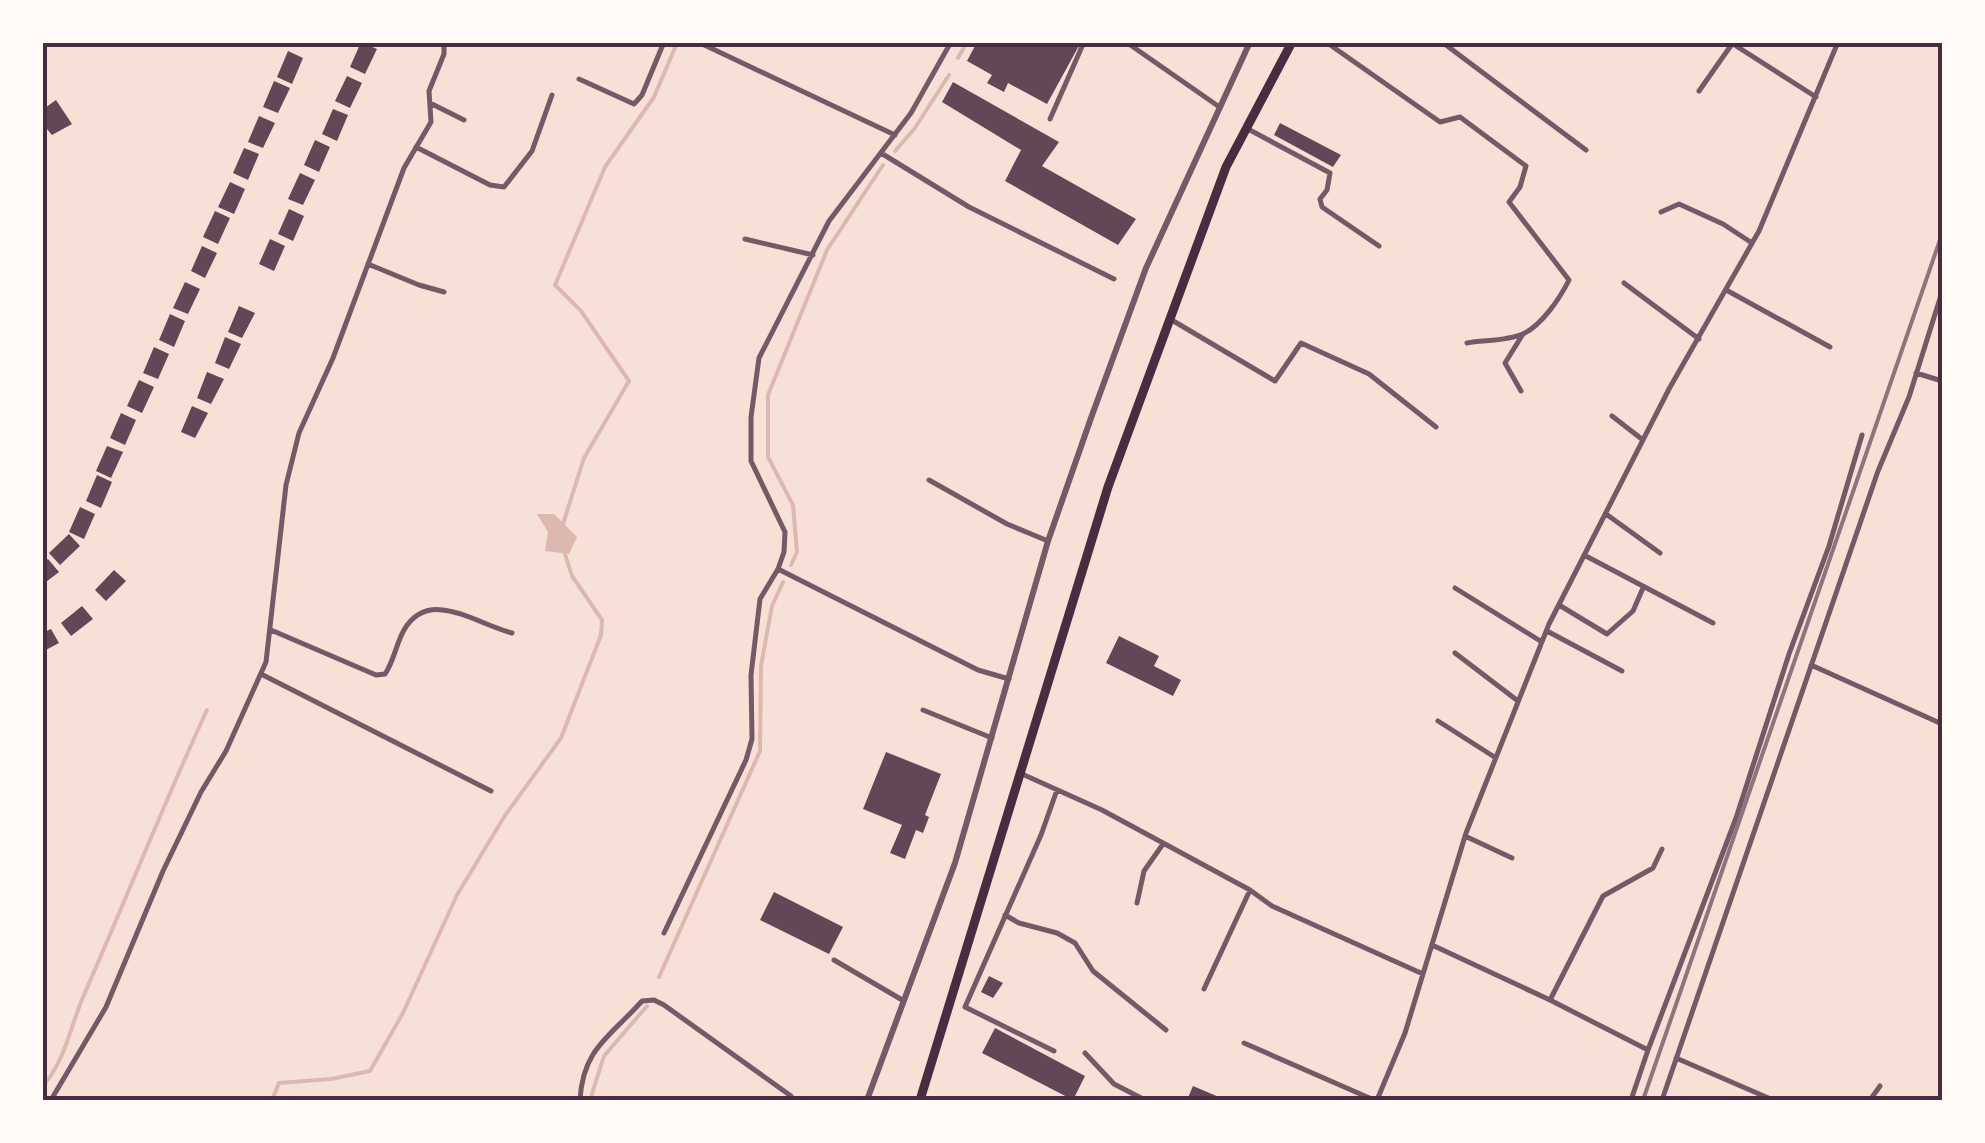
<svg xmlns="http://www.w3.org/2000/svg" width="1985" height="1143" font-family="Lato,sans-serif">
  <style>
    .water { fill: #dcb8b0 }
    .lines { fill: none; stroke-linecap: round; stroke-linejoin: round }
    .stream { stroke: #dcb8b0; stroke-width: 4 }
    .building { fill: #644757 }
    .minor { stroke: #755966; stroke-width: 5 }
    .tertiary { stroke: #755966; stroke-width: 6 }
    .trunk { stroke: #4a2c40; stroke-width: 9 }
    .rail { stroke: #8f747c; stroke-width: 4 }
    .neatline { fill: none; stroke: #4a2c40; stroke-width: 4 }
  </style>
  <rect width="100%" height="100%" fill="#f7e1d7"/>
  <path class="water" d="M 537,514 L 554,514 L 577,537 L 569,554 L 545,551 L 548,532 Z"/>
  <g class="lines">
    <path class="stream" d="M 958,58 L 967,42
      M 895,151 L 915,128 L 949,75
      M 563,524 L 584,458 L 629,381 L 581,311 L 555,285 L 605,167 L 654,97 L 677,43
      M 791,565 L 797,552 L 793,505 L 768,457 L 768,395 L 827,250 L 883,165
      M 659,977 L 760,751 L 761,666 L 772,606 L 783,582
      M 42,1087 C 65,1061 70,1028 83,997 C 125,902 163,805 207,710
      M 272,1100 L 279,1083 L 331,1079 L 370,1071 L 403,1013 L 457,895 L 504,817 L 561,738 L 601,635 L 602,620 L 572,576 L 564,551
      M 590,1100 L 604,1056 L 647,1006"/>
  </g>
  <path class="building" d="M 361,42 L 377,49 L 365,74 L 350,67 Z
    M 977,42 L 1081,42 L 1047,104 L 1008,83 L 1004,92 L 987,83 L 992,75 L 967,61 Z
    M 288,51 L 303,58 L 292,84 L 277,77 Z
    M 347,76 L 362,83 L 350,108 L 335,101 Z
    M 274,81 L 290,88 L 278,113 L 263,107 Z
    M 953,82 L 1059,142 L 1042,166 L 1136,219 L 1118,245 L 1005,181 L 1021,150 L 942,102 Z
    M 56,100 L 72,124 L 52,135 L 42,123 L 42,110 Z
    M 333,109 L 348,115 L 337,141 L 322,134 Z
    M 259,116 L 275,123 L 263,148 L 248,142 Z
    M 1280,123 L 1341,155 L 1333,167 L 1274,135 Z
    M 315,140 L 330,147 L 319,172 L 304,165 Z
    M 244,148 L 259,154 L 248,180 L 233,173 Z
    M 300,173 L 315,180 L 303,205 L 288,199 Z
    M 230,182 L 245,189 L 234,214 L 218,207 Z
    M 289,209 L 304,216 L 293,241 L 278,234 Z
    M 215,211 L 230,218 L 218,244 L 203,237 Z
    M 270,239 L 285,246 L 274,271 L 259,264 Z
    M 202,246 L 217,253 L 205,278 L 191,271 Z
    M 185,282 L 200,289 L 188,314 L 173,308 Z
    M 239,306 L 255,313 L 242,338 L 228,332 Z
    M 170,314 L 185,321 L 174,347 L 159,340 Z
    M 225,337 L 241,344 L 229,369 L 215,363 Z
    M 154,347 L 169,354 L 158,379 L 143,373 Z
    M 207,372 L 224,379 L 211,404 L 197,398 Z
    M 139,380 L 154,387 L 142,413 L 127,406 Z
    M 192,406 L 208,413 L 195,438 L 181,432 Z
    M 121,413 L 136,420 L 125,445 L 110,438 Z
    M 107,446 L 123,452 L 111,478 L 96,471 Z
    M 97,475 L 112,482 L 101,508 L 86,501 Z
    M 80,507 L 95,514 L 84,539 L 69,532 Z
    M 69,534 L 80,546 L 60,565 L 49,553 Z
    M 48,559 L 59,572 L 42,585 L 42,563 Z
    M 114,570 L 126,581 L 106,601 L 95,590 Z
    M 82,606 L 93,619 L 71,636 L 61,623 Z
    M 51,629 L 59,643 L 42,652 L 42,633 Z
    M 1119,636 L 1159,656 L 1154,666 L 1181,680 L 1173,696 L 1106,663 Z
    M 886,752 L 941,774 L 925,815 L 929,817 L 923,833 L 916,830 L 905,859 L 890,853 L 902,825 L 863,809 Z
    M 774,892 L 843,927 L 829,954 L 760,920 Z
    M 989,976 L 1003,983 L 993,998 L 981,992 Z
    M 995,1028 L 1085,1076 L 1073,1100 L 982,1053 Z
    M 1193,1086 L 1226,1100 L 1187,1100 Z"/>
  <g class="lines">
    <path class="minor" d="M 698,42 L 895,135
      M 1126,42 L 1218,106
      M 1326,42 L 1440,122 L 1460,117 L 1526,166 L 1520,187 L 1509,202 L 1569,280 C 1560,298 1542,325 1523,334 C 1507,341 1484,340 1467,343
      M 1442,42 L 1586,150
      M 1730,42 L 1816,97
      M 579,79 L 634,104 L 642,95 L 664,42
      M 1699,91 L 1732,44
      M 430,103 L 464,120
      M 1050,119 L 1084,42
      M 1248,129 L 1330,173 L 1327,190 L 1320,199 L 1322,207 L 1379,246
      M 416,147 L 490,185 L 504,187 L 532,151 L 552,95
      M 881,153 L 969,207 L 1114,279
      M 1661,212 L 1679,204 L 1723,224 L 1752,243
      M 745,239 L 813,255
      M 368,264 L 419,285 L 444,292
      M 1624,283 L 1699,339
      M 1728,291 L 1830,347
      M 1170,319 L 1275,381 L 1301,343 L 1369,374 L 1436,427
      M 1916,373 L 1942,381
      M 1521,391 L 1505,363 L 1523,334
      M 1612,416 L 1643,440
      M 929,480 L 1007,524 L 1048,541
      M 1606,514 L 1660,553
      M 1584,555 L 1713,623
      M 778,569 L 978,670 L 1009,679
      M 1455,588 L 1542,642
      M 1559,605 L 1607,634 L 1633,611 L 1643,588
      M 271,630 L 376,675 L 385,674 C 394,661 396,644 404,630 C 429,587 476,624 512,633
      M 1547,631 L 1622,671
      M 1455,653 L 1518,701
      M 1811,665 L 1942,724
      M 261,674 L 491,791
      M 923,710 L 992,738
      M 1438,721 L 1496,758
      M 1022,774 L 1102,810 L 1250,890 L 1272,906 L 1423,974
      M 1465,836 L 1512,858
      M 1137,903 L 1144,871 L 1163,844
      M 1005,915 L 1019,923 L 1057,933 L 1075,943 L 1093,971 L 1166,1030
      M 664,933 L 746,760 L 752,739 L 751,675 L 760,599 L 778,569 L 784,552 L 785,532 L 751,461 L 751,417 L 759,358 L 829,221 L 911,113 L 951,42
      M 1432,945 L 1550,1000 L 1648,1050 L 1631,1100
      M 834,960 L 904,1001
      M 1204,989 L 1250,890
      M 1550,1000 L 1603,896 L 1653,868 L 1662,849
      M 1244,1043 L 1374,1100
      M 1648,1050 L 1736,818 L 1789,654 L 1829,546 L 1862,435
      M 1054,1051 L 965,1007 L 1041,835 L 1057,790
      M 1085,1053 L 1114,1084 L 1145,1100
      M 1676,1058 L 1773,1100
      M 51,1100 L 106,1007 L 163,871 L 201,792 L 226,751 L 266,662 L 286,485 L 299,433 L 333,358 L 404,168 L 431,122 L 429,91 L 444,54 L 444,42
      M 580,1100 C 583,1048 610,1037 642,1001 L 654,1000 L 664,1005 L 791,1096
      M 1377,1100 L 1405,1033 L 1466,833 L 1549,624 L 1669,389 L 1759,231 L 1838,42
      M 1662,1100 L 1878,471 L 1909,397 L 1942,292
      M 1870,1100 L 1880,1086"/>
    <path class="tertiary" d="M 867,1100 L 955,863 L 1048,541 L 1091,418 L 1146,268 L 1250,42"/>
    <path class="trunk" d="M 920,1100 L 1108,487 L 1226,167 L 1292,42"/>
    <path class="rail" d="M 1643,1100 L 1942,234"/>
  </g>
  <rect width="1985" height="1143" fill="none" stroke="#fffaf5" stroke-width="90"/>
  <rect x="45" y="45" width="1895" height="1053" class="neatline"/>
</svg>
